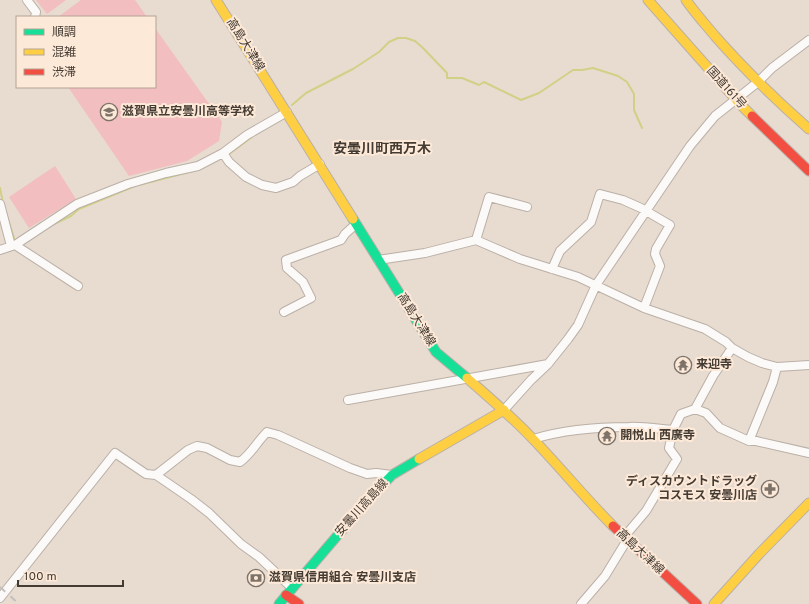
<svg xmlns="http://www.w3.org/2000/svg" width="809" height="604" font-family="Overpass,'Noto Sans JP',sans-serif">
  <style>
    .green { fill: #f3bebf }
    .lines { fill: none; stroke-linecap: round; stroke-linejoin: round }
    .stream { stroke: #d0d187; stroke-width: 2 }
    .street-casing { stroke: #bab0a7; stroke-width: 10 }
    .fast-casing { stroke: #bab0a7; stroke-width: 11 }
    .slow-casing { stroke: #bab0a7; stroke-width: 11 }
    .jam-casing { stroke: #bab0a7; stroke-width: 11 }
    .street { stroke: #fcfaf8; stroke-width: 8 }
    .fast { stroke: #16e098; stroke-width: 9 }
    .slow { stroke: #ffcf43; stroke-width: 9 }
    .jam { stroke: #f24e42; stroke-width: 9 }
    .rail { stroke: #c3bfbc; stroke-width: 2; stroke-dasharray: 7 7; stroke-linecap: butt }
    .labels { text-anchor: middle; dominant-baseline: central; stroke-width: 4; stroke-linejoin: round; paint-order: stroke }
    .street-label { font-size: 12px; fill: #443b32; stroke: #fde9d8 }
    .poi-label { font-size: 12px; font-weight: bold; fill: #443b32; stroke: #fde9d8; text-anchor: start }
    .quarter-label { font-size: 14px; font-weight: bold; fill: #443b32; stroke: #fde9d8 }
  </style>
  <rect width="100%" height="100%" fill="#e8dbd0"/>
  <path class="green" d="M 36,0 L 66,0 L 47,14 Z
    M 81,0 L 135,0 L 147,17 L 58,17 Z
    M 155,28 L 222,122 L 219,141 L 187,161 L 129,176 L 68,87 L 155,87 Z
    M 55,166 L 76,199 L 29,228 L 9,197 Z"/>
  <g class="lines">
    <path class="stream" d="M 292,105 L 306,93 L 353,69 L 379,52 L 389,42 L 398,38 L 406,38 L 415,41 L 423,48 L 447,73 L 447,78 L 462,78 L 479,85 L 484,82 L 521,100 L 539,93 L 573,70 L 582,70 L 593,68 L 618,76 L 627,82 L 634,94 L 634,110 L 642,128
      M 229,154 L 252,137
      M 139,185 L 193,171
      M 0,188 L 3,203
      M 6,213 L 14,238
      M 52,225 L 71,216 L 79,209 L 135,186"/>
    <defs>
      <path id="street" d="M 27,0 L 36,12 L 35,17
        M 223,153 L 229,162 L 246,177 L 262,185 L 276,188 L 293,182 L 300,176 L 320,164
        M 0,204 L 11,246
        M 476,240 L 489,197 L 527,207
        M 15,245 L 78,286
        M 0,250 L 15,245 L 77,204 L 128,184 L 166,173 L 198,166 L 223,153 L 247,135 L 287,112
        M 378,260 L 425,253 L 476,240 L 520,259 L 578,277 L 644,308 L 705,329 L 726,342 L 732,348 L 748,357 L 762,363 L 777,367 L 809,365
        M 552,269 L 560,251 L 591,222 L 600,194 L 623,200 L 641,208 L 670,225 L 656,249 L 655,254 L 660,266 L 644,308
        M 284,312 L 311,298 L 303,282 L 287,268 L 286,260 L 341,240 L 345,234 L 356,224
        M 777,367 L 773,382 L 749,441 L 756,441 L 809,453
        M 348,400 L 548,364
        M 695,409 L 706,413 L 720,428 L 749,441
        M 504,410 L 531,380 L 548,364 L 568,339 L 578,325 L 596,285 L 690,146 L 715,116 L 758,82 L 772,68 L 809,40
        M 533,439 C 563,430 598,427 629,427 C 643,426 658,429 673,430 L 681,414 L 695,409 L 713,376 L 732,348
        M 156,475 L 188,450 L 197,446 L 207,448 L 230,460 L 240,462 C 252,453 256,443 267,432 L 278,435 L 350,468 L 367,474 L 376,473 L 392,475
        M 624,537 L 646,511 L 677,459 L 669,448 L 673,430
        M 0,598 L 115,453 L 146,474 L 156,475 L 191,499 L 209,513 L 241,544 L 259,557 L 292,588
        M 581,604 L 605,576 L 627,540"/>
      <path id="fast" d="M 353,219 L 436,352 L 467,378
        M 279,604 L 366,502 L 392,475 L 419,459"/>
      <path id="slow" d="M 216,0 L 353,219
        M 648,0 L 740,104 L 752,116
        M 686,0 C 695,13 705,24 715,36 C 744,69 776,100 809,129
        M 467,378 C 490,398 512,417 532,438 C 560,467 585,498 613,526
        M 419,459 L 504,410
        M 714,604 L 759,554 L 809,503"/>
      <path id="jam" d="M 752,116 L 809,171
        M 613,526 L 697,604
        M 286,595 L 299,604"/>
    </defs>
    <use href="#street" class="street-casing"/>
    <use href="#fast" class="fast-casing"/>
    <use href="#slow" class="slow-casing"/>
    <use href="#jam" class="jam-casing"/>
    <use href="#street" class="street"/>
    <use href="#fast" class="fast"/>
    <use href="#slow" class="slow"/>
    <use href="#jam" class="jam"/>
    <path class="rail" d="M 0,587 L 19,604"/>
  </g>
  <defs>
    <symbol id="school-ring" viewBox="-11 -11 22 22"><circle r="9.5" fill="#fde9d8" stroke="#7d7369" stroke-width="1.5"/><path d="M0-5L7-2L0 1L-7-2ZM-4 1L0 2.5L4 1V4Q0 6-4 4Z" fill="#7d7369"/></symbol>
    <symbol id="temple-ring" viewBox="-11 -11 22 22"><circle r="9.5" fill="#fde9d8" stroke="#7d7369" stroke-width="1.5"/><path d="M0-6L5-2H3V0L6.5 2.5H4V6H1.5V3h-3V6H-4V2.5H-6.5L-3 0V-2H-5Z" fill="#7d7369"/></symbol>
    <symbol id="pharmacy-ring" viewBox="-11 -11 22 22"><circle r="9.5" fill="#fde9d8" stroke="#7d7369" stroke-width="1.5"/><path d="M-2-6h4v4h4v4h-4v4h-4v-4h-4v-4h4Z" fill="#7d7369"/></symbol>
    <symbol id="bank-ring" viewBox="-11 -11 22 22"><circle r="9.5" fill="#fde9d8" stroke="#7d7369" stroke-width="1.5"/><path d="M-6-4H6V4H-6ZM0-2.3a2.3 2.3 0 1 0 0 4.6a2.3 2.3 0 1 0 0-4.6Z" fill="#7d7369"/></symbol>
  </defs>
  <g fill-rule="evenodd">
    <use href="#school-ring" x="99" y="102" width="20" height="20"/>
    <use href="#temple-ring" x="673" y="355" width="20" height="20"/>
    <use href="#temple-ring" x="597" y="426" width="20" height="20"/>
    <use href="#pharmacy-ring" x="760" y="479" width="20" height="20"/>
    <use href="#bank-ring" x="246" y="568" width="20" height="20"/>
  </g>
  <g class="labels">
    <g class="street-label">
      <text transform="translate(245 45) rotate(58)">高島大津線</text>
      <text transform="translate(726 88) rotate(48)">国道161号</text>
      <text transform="translate(416 320) rotate(58)">高島大津線</text>
      <text transform="translate(362 508) rotate(-48)">安曇川高島線</text>
      <text transform="translate(640 552) rotate(43)">高島大津線</text>
    </g>
    <g class="poi-label">
      <text x="122" y="112">滋賀県立安曇川高等学校</text>
      <text x="696" y="365">来迎寺</text>
      <text x="620" y="436">開悦山 西廣寺</text>
      <text x="757" y="482" text-anchor="end">ディスカウントドラッグ<tspan x="757" dy="14">コスモス 安曇川店</tspan></text>
      <text x="269" y="578">滋賀県信用組合 安曇川支店</text>
    </g>
    <g class="quarter-label">
      <text x="382" y="149">安曇川町西万木</text>
    </g>
  </g>
  <rect x="16" y="16" width="140" height="72" fill="#fde9d8" stroke="#b3a396"/>
  <rect x="24" y="29" width="20" height="6" fill="#16e098" stroke="#b3a396"/>
  <text x="52" y="36" font-size="12" fill="#443b32">順調</text>
  <rect x="24" y="49" width="20" height="6" fill="#ffcf43" stroke="#b3a396"/>
  <text x="52" y="56" font-size="12" fill="#443b32">混雑</text>
  <rect x="24" y="69" width="20" height="6" fill="#f24e42" stroke="#b3a396"/>
  <text x="52" y="76" font-size="12" fill="#443b32">渋滞</text>
  <path d="M18 580v6h105v-6" fill="none" stroke="#443b32" stroke-width="2"/>
  <text x="24" y="580" font-size="12" fill="#443b32" stroke="#fde9d8" stroke-width="3" paint-order="stroke">100 m</text>
</svg>
